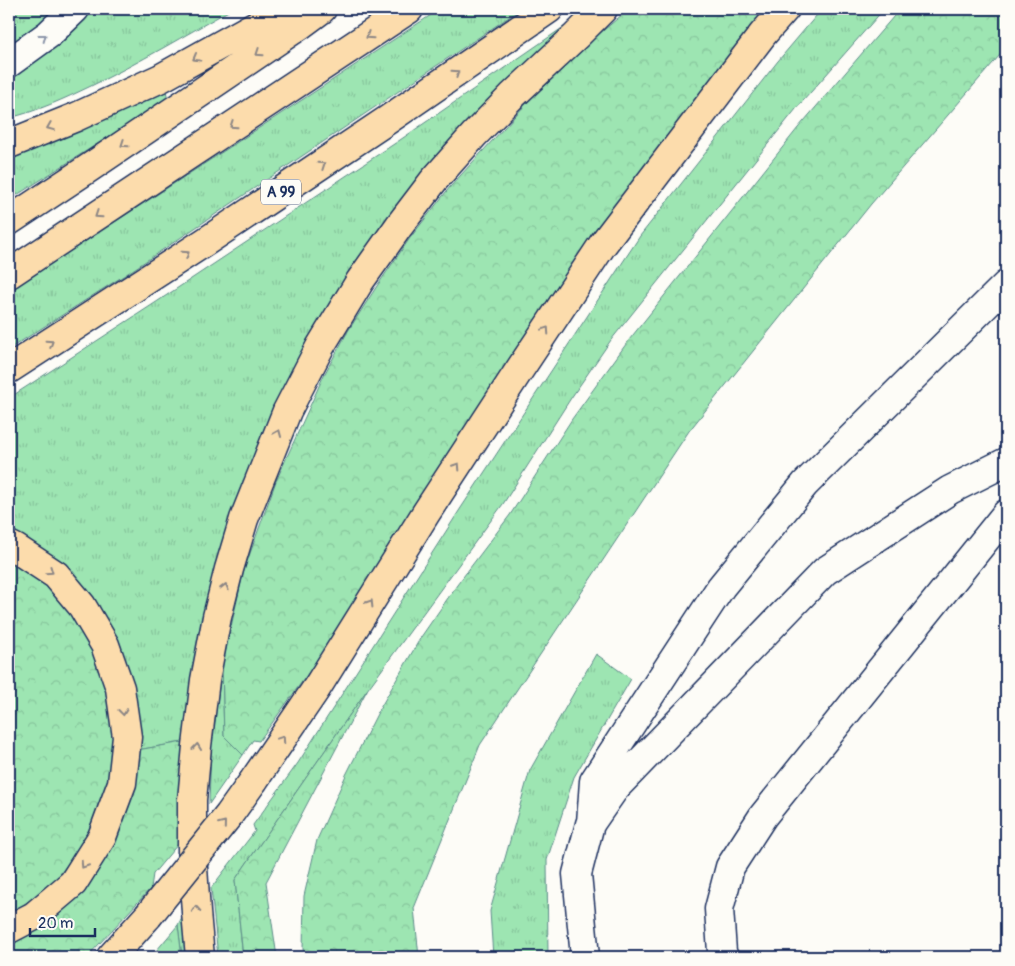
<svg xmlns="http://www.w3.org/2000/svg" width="1015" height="966" font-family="Pangolin,sans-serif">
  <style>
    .grass { fill: url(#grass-tufts); stroke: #5c8a88 }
    .forest { fill: url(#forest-crowns); stroke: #5c8a88 }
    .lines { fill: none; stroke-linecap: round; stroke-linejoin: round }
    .minor-casing { stroke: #1b2f5e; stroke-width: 31 }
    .highway-casing { stroke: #1b2f5e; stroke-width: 31 }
    .minor { stroke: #fdfcf7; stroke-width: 28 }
    .highway { stroke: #fcdcac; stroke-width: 28 }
    .highway-bridge-casing { stroke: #1b2f5e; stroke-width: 31; stroke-linecap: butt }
    .highway-bridge { stroke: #fcdcac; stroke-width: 28 }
    .oneway { stroke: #8c8685 }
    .oneway2 { stroke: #8c96aa }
    .labels { text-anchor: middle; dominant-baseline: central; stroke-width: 4.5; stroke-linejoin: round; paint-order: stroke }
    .shield { fill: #fdfcf7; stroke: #5f6c8c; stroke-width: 1 }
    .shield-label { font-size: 15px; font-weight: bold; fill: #1b2f5e }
  </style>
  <defs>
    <pattern id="grass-tufts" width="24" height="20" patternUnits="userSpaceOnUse" patternTransform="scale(1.25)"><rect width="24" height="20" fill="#9de5b2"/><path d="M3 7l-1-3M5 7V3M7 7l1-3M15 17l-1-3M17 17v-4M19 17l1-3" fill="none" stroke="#87c59c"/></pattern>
    <pattern id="forest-crowns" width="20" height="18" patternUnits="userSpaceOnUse" patternTransform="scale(1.25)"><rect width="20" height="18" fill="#9de5b2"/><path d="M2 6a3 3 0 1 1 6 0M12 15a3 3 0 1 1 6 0" fill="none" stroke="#87c59c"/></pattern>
  </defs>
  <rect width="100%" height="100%" fill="#fdfcf7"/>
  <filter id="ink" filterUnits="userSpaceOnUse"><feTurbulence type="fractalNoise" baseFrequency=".02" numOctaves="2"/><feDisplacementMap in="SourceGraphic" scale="10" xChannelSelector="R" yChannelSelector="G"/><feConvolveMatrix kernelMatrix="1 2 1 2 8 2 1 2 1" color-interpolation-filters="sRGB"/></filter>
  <g filter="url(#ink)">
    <path class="grass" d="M 9,9 L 63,9 L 9,52 Z
      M 91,9 L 232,9 C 185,35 139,63 91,86 C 64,99 38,111 9,118 L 9,75 L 49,48 Z
      M 440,9 L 521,9 L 125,275 L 9,349 L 9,291 L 328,83 Z
      M 585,9 L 537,61 L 291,387 L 189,741 L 137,750 L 132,683 L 9,536 L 9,398 L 155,303 L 400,140 L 568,24 Z
      M 822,9 L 884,9 L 796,109 L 611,340 L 571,398 L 503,504 L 367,690 L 235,880 L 243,957 L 218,957 L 211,888 L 255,831 L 253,825 L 298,763 L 459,511 L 640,236 L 778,61 Z
      M 165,87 L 168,99 L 9,200 L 9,158 L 33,148 Z
      M 596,654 L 631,679 L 574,777 L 547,860 L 548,957 L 493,957 L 490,911 L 530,770 Z
      M 222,666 L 224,736 L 243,755 L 209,804 L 211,749 Z
      M 183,915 L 190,957 L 182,957 L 178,925 Z"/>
    <path class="forest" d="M 629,9 L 769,9 L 320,657 L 259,741 L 253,740 L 243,755 L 224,736 L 222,666 L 244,570 L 276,481 L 324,375 L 348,331 L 377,286 L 410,238 L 450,187 L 525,105 L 599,34 Z
      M 900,9 L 1006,9 L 1006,48 L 871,204 L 689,431 L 480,745 L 414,908 L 419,957 L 304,957 L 303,949 L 304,896 L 317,840 L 346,775 L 379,710 L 421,637 L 457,585 L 510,515 L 572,419 L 629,340 L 798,128 Z
      M 9,560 L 31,573 L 54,593 L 72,614 L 88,638 L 109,691 L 114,720 L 114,755 L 103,802 L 85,841 L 54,882 L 15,911 L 9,914 Z
      M 367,690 L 266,882 L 277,957 L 243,957 L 235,880 Z
      M 189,741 L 183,838 L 153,874 L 151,888 L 87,957 L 9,957 L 9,948 L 13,943 L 29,933 L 88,883 L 101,864 L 112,845 L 127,810 L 131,794 L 137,750 Z
      M 178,925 L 182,957 L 151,957 Z"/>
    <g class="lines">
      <defs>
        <path id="minor" d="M 9,63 L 49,34 L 75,9
          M 591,823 L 594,781 L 721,587 L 805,484 L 1006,285
          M 585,957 L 577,874 L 590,824 L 615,788 L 825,571 L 950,490 L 1006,462
          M 724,957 L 722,952 L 719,909 L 730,867 L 763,816 L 1006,514"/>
        <path id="highway" d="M 9,144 L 76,117 L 161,78 L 285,9
          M 9,221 L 89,168 L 299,26 L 322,9
          M 9,274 L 409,9
          M 9,369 L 205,242 L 386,121 L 549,9
          M 9,545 L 15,548 L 56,575 L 82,606 L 105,645 L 120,688 L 127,737 L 122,783 L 102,837 L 73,883 L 34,916 L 9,929
          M 254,780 L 316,689 L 426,513 L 520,369 L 603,244 L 763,34 L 785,9
          M 111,957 L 148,916
          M 200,957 L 196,912 L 192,852 L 192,800 L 197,746 L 205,680 L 217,617 L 229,569 L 244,519 L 287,411 L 320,347 L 360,281 L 399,226 L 434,180 L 474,135 L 512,96 L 576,36 L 603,9"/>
      </defs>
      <use href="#minor" class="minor-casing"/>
      <use href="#highway" class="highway-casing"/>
      <use href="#minor" class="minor"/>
      <use href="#highway" class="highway"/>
      <defs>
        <path id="highway-bridge" d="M 148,916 L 229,815 L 254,780"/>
      </defs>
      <use href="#highway-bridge" class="highway-bridge-casing"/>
      <use href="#highway-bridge" class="highway-bridge"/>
    </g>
    <defs><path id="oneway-chevron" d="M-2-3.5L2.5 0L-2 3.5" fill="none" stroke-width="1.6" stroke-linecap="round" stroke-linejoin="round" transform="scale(1.25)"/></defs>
    <g class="oneway">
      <use href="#oneway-chevron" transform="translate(369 36) rotate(146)"/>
      <use href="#oneway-chevron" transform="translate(259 53) rotate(146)"/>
      <use href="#oneway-chevron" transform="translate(196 58) rotate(151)"/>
      <use href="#oneway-chevron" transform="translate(456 73) rotate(-35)"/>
      <use href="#oneway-chevron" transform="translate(233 125) rotate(146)"/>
      <use href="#oneway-chevron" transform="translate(50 127) rotate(158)"/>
      <use href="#oneway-chevron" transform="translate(124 144) rotate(146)"/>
      <use href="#oneway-chevron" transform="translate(322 165) rotate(-34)"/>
      <use href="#oneway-chevron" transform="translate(98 215) rotate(146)"/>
      <use href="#oneway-chevron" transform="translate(186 254) rotate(-33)"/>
      <use href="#oneway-chevron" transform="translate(546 330) rotate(-56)"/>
      <use href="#oneway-chevron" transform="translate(50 343) rotate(-33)"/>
      <use href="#oneway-chevron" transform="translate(278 433) rotate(-67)"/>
      <use href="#oneway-chevron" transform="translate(457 466) rotate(-57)"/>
      <use href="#oneway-chevron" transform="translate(50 571) rotate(35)"/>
      <use href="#oneway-chevron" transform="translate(225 587) rotate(-76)"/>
      <use href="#oneway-chevron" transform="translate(370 603) rotate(-58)"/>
      <use href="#oneway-chevron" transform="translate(123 712) rotate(83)"/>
      <use href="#oneway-chevron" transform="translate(282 739) rotate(-56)"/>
      <use href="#oneway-chevron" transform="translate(197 747) rotate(-84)"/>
      <use href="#oneway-chevron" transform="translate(223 824) rotate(-51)"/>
      <use href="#oneway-chevron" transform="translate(84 865) rotate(123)"/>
      <use href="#oneway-chevron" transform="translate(196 909) rotate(-94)"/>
    </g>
    <use class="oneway2" href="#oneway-chevron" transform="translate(43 37) rotate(-37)"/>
  </g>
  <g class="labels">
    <rect class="shield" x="261" y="179.5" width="40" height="25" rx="4"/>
    <g class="shield-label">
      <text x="281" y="192">A 99</text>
    </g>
  </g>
  <rect width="1015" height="966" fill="none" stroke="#fdfcf7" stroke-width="30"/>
  <rect x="15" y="15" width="985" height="936" fill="none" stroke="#1b2f5e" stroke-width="2" filter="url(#ink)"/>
  <path d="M30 928v8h65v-8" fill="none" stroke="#1b2f5e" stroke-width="2.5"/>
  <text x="38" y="928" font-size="15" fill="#1b2f5e" stroke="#fdfcf7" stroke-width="4" paint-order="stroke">20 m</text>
</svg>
